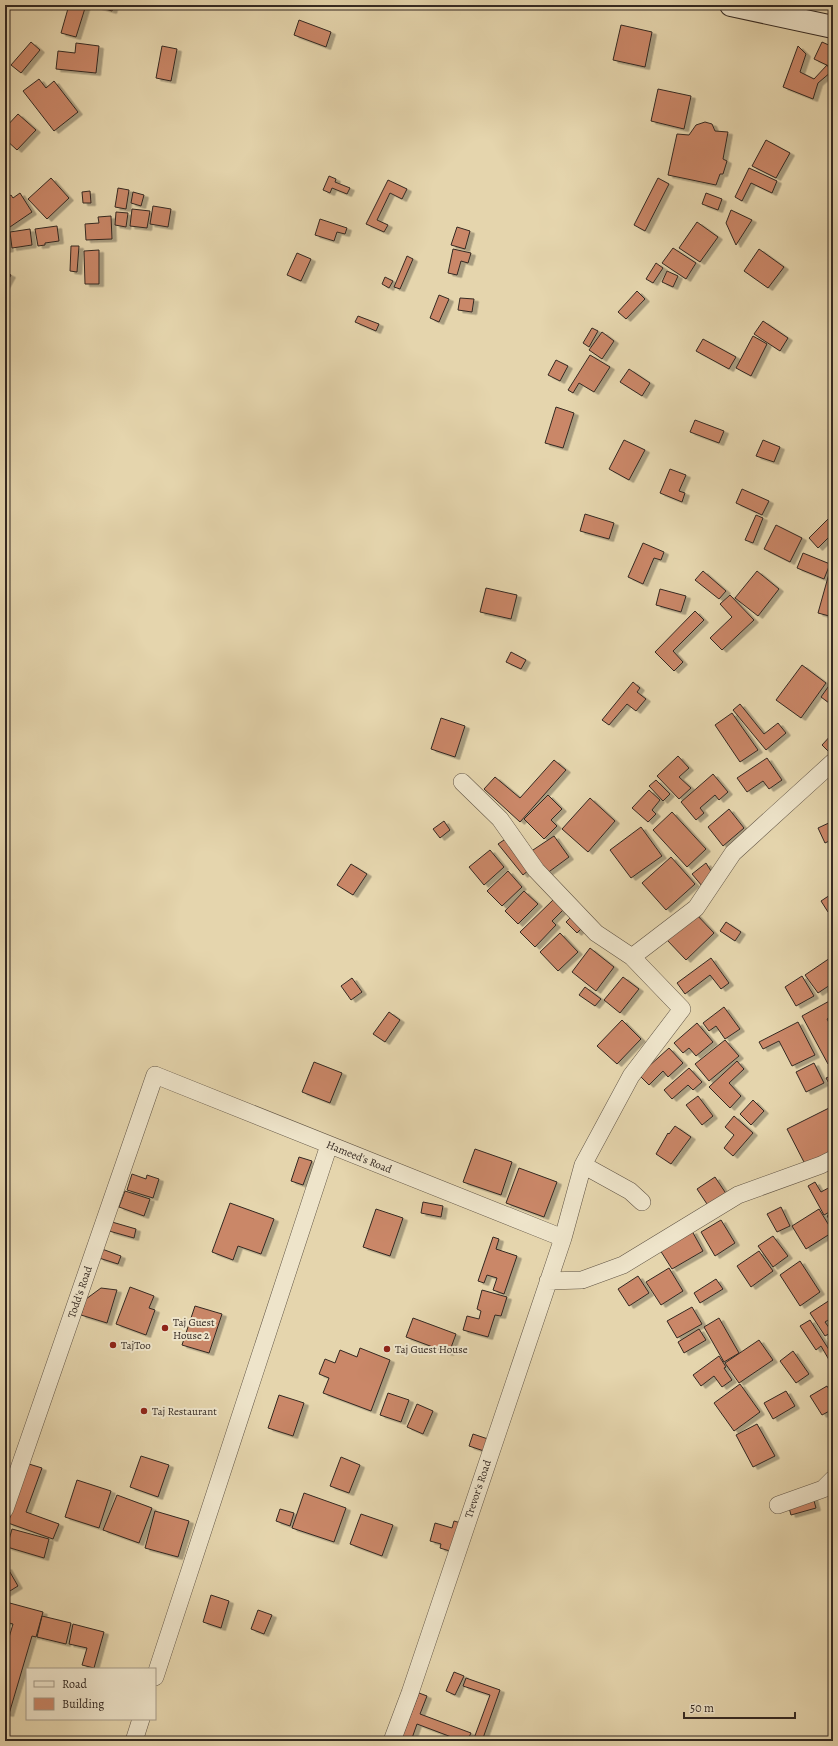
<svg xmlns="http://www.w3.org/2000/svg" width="838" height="1746" font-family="Alegreya,serif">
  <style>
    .building { fill: #ca8768; stroke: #342922; filter: url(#shadow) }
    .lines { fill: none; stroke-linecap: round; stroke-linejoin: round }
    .street-casing { stroke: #605445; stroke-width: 18 }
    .secondary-casing { stroke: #342922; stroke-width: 24 }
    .street { stroke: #eee4ca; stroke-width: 17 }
    .secondary { stroke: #eee4ca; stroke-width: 22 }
    .poi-dot { fill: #8f2418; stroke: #eee4ca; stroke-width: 1.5 }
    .labels { text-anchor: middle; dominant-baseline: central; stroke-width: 4; stroke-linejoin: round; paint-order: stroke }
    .street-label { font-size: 11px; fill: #342922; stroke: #eee4ca }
    .poi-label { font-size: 11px; fill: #342922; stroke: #eee4ca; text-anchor: start }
  </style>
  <defs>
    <filter id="shadow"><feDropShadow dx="4.5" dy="2.5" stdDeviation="0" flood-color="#0004"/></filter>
  </defs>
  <rect width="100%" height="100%" fill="#e5d5ad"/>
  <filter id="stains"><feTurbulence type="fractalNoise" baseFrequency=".005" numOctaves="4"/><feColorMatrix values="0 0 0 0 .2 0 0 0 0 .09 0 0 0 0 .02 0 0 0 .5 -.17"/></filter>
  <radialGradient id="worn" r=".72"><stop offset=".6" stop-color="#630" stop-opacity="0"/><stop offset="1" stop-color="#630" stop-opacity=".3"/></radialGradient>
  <path class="building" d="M 69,5 L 86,5 L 76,37 L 61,33 Z
    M 92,5 L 114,5 L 112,11 Z
    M 299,20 L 331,32 L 326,47 L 294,35 Z
    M 621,25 L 652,32 L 645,67 L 613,60 Z
    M 31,42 L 40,50 L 21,73 L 11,65 Z
    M 822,42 L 833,47 L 833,68 L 814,59 Z
    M 76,43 L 99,46 L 96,73 L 56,69 L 58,51 L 75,53 Z
    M 162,46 L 177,49 L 171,81 L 156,78 Z
    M 798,46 L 806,54 L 800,72 L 814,79 L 827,65 L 831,72 L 818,83 L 813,99 L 783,87 Z
    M 39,79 L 46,88 L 54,81 L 78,112 L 54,131 L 23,91 Z
    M 658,89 L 691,96 L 684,129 L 651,121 Z
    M 18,114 L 36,130 L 17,150 L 5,139 L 5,128 Z
    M 705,122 L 712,124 L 715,131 L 728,132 L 723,159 L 727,161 L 723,174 L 720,174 L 716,185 L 668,175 L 677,134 L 689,135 L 696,125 Z
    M 766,140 L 790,153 L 776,178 L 752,166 Z
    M 749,168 L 777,181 L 772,193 L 751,183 L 742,201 L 735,197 Z
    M 329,176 L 336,179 L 335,182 L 350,188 L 347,194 L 332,188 L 330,193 L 323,190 Z
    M 51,178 L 69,198 L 47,219 L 28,199 Z
    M 658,178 L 669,184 L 645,231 L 634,225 Z
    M 388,180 L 407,189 L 402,199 L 390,193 L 377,220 L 388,225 L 384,232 L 366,224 Z
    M 118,188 L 129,190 L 126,209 L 115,207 Z
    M 90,191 L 91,203 L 83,203 L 82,192 Z
    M 133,192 L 144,195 L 141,206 L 131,203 Z
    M 20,193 L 32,212 L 7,229 L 5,226 L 5,199 L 11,195 L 13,198 Z
    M 706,193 L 722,199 L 718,210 L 702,204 Z
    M 153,206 L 171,209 L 168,227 L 150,224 Z
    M 132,209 L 150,211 L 147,228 L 130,226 Z
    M 731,210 L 752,220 L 736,245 L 726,223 Z
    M 116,212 L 128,213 L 126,227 L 115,225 Z
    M 111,216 L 112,239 L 86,240 L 85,224 L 99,223 L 98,217 Z
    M 320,219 L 347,228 L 345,234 L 337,232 L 334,241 L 315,235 Z
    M 697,222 L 718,237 L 700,262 L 679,248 Z
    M 57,226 L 59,241 L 45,243 L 45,245 L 38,246 L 35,229 Z
    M 457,227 L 470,231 L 465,249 L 451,245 Z
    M 30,229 L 32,245 L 12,248 L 10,232 Z
    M 5,233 L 7,233 L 9,249 L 5,250 Z
    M 71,246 L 79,246 L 77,272 L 70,271 Z
    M 673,248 L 696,263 L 686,279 L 662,263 Z
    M 453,249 L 471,253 L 468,263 L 461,261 L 457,275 L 448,273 Z
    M 759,249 L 784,267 L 768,288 L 744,271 Z
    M 99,250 L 99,284 L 85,284 L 84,251 Z
    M 297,253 L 311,259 L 301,281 L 287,275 Z
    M 407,256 L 413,259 L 400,289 L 394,287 Z
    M 656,263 L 663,268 L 653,283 L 646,279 Z
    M 667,271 L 678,276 L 673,287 L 662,282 Z
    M 5,272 L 11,275 L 5,286 Z
    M 385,277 L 393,281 L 389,288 L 382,284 Z
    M 637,291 L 645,299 L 626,319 L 618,312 Z
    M 439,295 L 449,299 L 439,322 L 430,318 Z
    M 460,298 L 474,299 L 472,312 L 458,310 Z
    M 358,316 L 379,324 L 376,331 L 355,322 Z
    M 763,321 L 788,338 L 780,351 L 754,334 Z
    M 592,328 L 598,331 L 589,347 L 583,343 Z
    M 602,332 L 614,341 L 602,359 L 589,350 Z
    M 753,336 L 767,344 L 751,376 L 736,368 Z
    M 703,339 L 736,357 L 729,369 L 696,351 Z
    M 590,355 L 610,367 L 594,392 L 579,383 L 573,393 L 568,390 Z
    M 556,360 L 568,366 L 560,381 L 548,375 Z
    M 629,369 L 650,383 L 642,396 L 620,382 Z
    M 556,407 L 574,413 L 563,448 L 545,443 Z
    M 695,420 L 724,431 L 719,443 L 690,432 Z
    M 624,440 L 645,450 L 629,480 L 609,469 Z
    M 763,440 L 780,447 L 774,462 L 756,456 Z
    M 670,469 L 686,475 L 679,491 L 685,493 L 682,502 L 660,493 Z
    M 742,489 L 769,501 L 762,515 L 736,503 Z
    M 585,514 L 614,523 L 609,539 L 580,531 Z
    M 833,514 L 833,533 L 818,548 L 809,538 Z
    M 756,515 L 763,518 L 753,543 L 745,540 Z
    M 776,525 L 802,538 L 790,562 L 764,549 Z
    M 643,543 L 664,552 L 661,560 L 654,558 L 643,584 L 628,577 Z
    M 803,553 L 830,564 L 824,579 L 797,568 Z
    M 830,570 L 833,571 L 833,617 L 818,613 Z
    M 703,571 L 726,591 L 719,599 L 695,580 Z
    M 757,571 L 779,589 L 758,616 L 735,598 Z
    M 486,588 L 517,595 L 511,619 L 480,612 Z
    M 660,589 L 686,596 L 681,612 L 656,605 Z
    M 730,595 L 754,620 L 722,650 L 710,638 L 732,617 L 720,604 Z
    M 695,611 L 704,620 L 673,651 L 683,662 L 674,671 L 655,652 Z
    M 511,652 L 526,660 L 521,669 L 506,662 Z
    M 802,665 L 826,683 L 801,718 L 776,700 Z
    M 833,680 L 833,706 L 821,697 Z
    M 633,682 L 640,688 L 637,692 L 646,699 L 636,711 L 627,704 L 609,725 L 602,720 Z
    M 740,704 L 764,734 L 778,723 L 786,733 L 766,750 L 733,710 Z
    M 732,713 L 758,750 L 740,762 L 715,725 Z
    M 441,718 L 465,726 L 455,757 L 431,749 Z
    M 833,733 L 833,756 L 822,745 Z
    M 678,756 L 689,768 L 679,777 L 691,788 L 679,799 L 657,776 Z
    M 767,758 L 782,780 L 769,789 L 763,781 L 747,792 L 737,778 Z
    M 554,760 L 566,770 L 520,822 L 484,789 L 495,777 L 520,798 Z
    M 713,774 L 728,792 L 719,800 L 715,795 L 700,808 L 704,813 L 696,820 L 681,802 Z
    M 656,780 L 670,794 L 663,801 L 649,786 Z
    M 649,790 L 660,800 L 652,810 L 656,814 L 648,822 L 632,808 Z
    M 548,795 L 562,809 L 551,820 L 557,826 L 544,839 L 524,819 Z
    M 590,798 L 615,821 L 588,852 L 562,829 Z
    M 729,809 L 744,828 L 723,846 L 708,827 Z
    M 672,812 L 706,849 L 687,867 L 653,830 Z
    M 444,821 L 450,830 L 440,838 L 433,829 Z
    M 833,821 L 833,839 L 825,843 L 818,828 Z
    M 641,827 L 662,856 L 631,878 L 610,850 Z
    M 554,836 L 569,857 L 546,874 L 530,852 Z
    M 507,838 L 531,868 L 523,875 L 498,844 Z
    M 490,850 L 504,867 L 484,885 L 469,867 Z
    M 671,857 L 695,884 L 666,910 L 642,883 Z
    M 706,863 L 711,871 L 702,886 L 692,874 Z
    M 351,864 L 367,874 L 353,895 L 337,885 Z
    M 508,871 L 522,887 L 502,906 L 487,891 Z
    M 524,891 L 538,904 L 518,924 L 505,911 Z
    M 833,893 L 833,909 L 828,912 L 821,901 Z
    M 553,900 L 563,910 L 552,921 L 556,925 L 535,947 L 520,932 Z
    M 695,913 L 714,933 L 686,960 L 667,940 Z
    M 573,915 L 584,926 L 577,933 L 566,922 Z
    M 726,922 L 741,932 L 735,941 L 720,931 Z
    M 560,933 L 578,952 L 558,971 L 540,952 Z
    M 590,948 L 614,967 L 596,991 L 572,972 Z
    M 711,958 L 729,983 L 721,989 L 710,975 L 685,994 L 677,983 Z
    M 830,958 L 833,962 L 833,983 L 818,993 L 805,975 Z
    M 802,976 L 814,996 L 796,1006 L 785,987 Z
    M 623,977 L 639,989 L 620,1013 L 604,1000 Z
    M 352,978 L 362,992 L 351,1000 L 341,986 Z
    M 585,987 L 601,999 L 595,1006 L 579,995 Z
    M 833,999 L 833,1015 L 827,1019 L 833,1030 L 833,1061 L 828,1064 L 802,1016 Z
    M 724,1007 L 740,1029 L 725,1039 L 716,1026 L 709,1031 L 703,1023 Z
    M 389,1012 L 400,1020 L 385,1042 L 373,1034 Z
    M 622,1020 L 641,1039 L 617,1064 L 597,1046 Z
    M 798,1022 L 815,1055 L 792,1066 L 779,1041 L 763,1049 L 759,1042 Z
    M 697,1023 L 713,1042 L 696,1056 L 689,1048 L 683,1053 L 674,1043 Z
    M 725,1040 L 739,1056 L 709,1081 L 695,1064 Z
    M 669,1048 L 683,1063 L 668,1077 L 663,1071 L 649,1085 L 639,1075 Z
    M 737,1061 L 744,1069 L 729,1083 L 741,1096 L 730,1108 L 709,1087 Z
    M 314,1062 L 342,1073 L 330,1103 L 302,1092 Z
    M 814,1063 L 824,1083 L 806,1092 L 796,1072 Z
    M 689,1068 L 702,1082 L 693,1090 L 688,1085 L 672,1099 L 664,1090 Z
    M 833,1075 L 833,1091 L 826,1078 Z
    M 698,1096 L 713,1116 L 702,1125 L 686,1105 Z
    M 753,1100 L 764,1111 L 751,1125 L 740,1114 Z
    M 829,1108 L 833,1115 L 833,1153 L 806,1166 L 787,1129 Z
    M 734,1116 L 753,1133 L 733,1156 L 724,1148 L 734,1135 L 725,1127 Z
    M 675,1126 L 691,1137 L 671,1164 L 656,1154 L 668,1133 L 669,1134 Z
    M 475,1149 L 512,1162 L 501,1195 L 463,1182 Z
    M 299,1157 L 312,1161 L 303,1185 L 291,1181 Z
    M 519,1168 L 557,1182 L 544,1217 L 506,1203 Z
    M 132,1174 L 146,1179 L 147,1175 L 159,1179 L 153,1198 L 127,1190 Z
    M 715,1177 L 729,1198 L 711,1210 L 697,1189 Z
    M 815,1182 L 821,1192 L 832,1186 L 833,1188 L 833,1210 L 824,1215 L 808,1186 Z
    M 125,1191 L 150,1199 L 144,1216 L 119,1207 Z
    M 423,1202 L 443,1206 L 441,1217 L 421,1213 Z
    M 230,1203 L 274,1219 L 261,1254 L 238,1246 L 233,1260 L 212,1252 Z
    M 781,1207 L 790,1226 L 777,1232 L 767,1214 Z
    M 376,1209 L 403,1218 L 390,1256 L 363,1247 Z
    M 819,1209 L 833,1232 L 806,1249 L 792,1226 Z
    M 833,1212 L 833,1225 L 827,1216 Z
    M 721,1220 L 735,1243 L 715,1256 L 701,1232 Z
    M 112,1222 L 136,1229 L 134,1238 L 109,1231 Z
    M 692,1231 L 703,1251 L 672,1269 L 660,1250 Z
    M 773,1236 L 788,1256 L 773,1267 L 758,1246 Z
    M 493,1237 L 499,1239 L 496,1249 L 517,1256 L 504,1294 L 493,1290 L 497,1278 L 487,1275 L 484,1283 L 478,1281 Z
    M 102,1249 L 121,1256 L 118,1264 L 99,1258 Z
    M 759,1251 L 773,1271 L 751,1287 L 737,1266 Z
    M 800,1261 L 820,1292 L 800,1306 L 780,1275 Z
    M 669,1268 L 683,1291 L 661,1305 L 646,1282 Z
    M 638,1276 L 649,1293 L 629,1306 L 618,1289 Z
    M 716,1279 L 723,1289 L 700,1303 L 694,1293 Z
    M 130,1287 L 154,1296 L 149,1308 L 155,1310 L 146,1335 L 116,1324 Z
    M 101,1288 L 117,1290 L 107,1323 L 81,1315 L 86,1299 Z
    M 482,1290 L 507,1297 L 501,1316 L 495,1315 L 488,1337 L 463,1330 L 467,1316 L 479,1319 L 481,1311 L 477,1309 Z
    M 833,1298 L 833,1317 L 825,1322 L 832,1332 L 825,1336 L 810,1313 Z
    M 195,1306 L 222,1314 L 209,1353 L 182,1345 Z
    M 692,1307 L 702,1324 L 677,1338 L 667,1321 Z
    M 413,1318 L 456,1334 L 449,1353 L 406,1337 Z
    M 719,1318 L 739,1353 L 724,1362 L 704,1327 Z
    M 810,1320 L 833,1356 L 832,1365 L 821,1346 L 816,1350 L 800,1326 Z
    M 699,1329 L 706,1340 L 684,1353 L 678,1342 Z
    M 833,1335 L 833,1347 L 828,1338 Z
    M 759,1340 L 773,1360 L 739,1383 L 725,1363 Z
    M 360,1348 L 390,1360 L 371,1411 L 323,1393 L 329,1378 L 319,1374 L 325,1359 L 335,1363 L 340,1350 L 357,1357 Z
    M 793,1351 L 809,1374 L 796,1383 L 780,1361 Z
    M 719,1356 L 726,1367 L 724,1368 L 732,1380 L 722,1387 L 714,1376 L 701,1386 L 693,1375 Z
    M 740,1384 L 760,1412 L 734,1431 L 714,1403 Z
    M 827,1386 L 833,1396 L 833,1409 L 822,1415 L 810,1396 Z
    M 786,1391 L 795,1406 L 773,1419 L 764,1403 Z
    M 388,1393 L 409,1400 L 401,1422 L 380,1415 Z
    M 279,1395 L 304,1403 L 293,1436 L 268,1428 Z
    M 417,1404 L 433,1411 L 423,1434 L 407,1427 Z
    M 757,1424 L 775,1456 L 753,1467 L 736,1435 Z
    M 473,1434 L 488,1439 L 484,1451 L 469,1446 Z
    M 141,1456 L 169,1465 L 158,1497 L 130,1487 Z
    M 341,1457 L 360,1465 L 349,1493 L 330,1486 Z
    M 29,1464 L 42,1468 L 26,1512 L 59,1524 L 53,1539 L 8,1523 Z
    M 77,1480 L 111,1491 L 99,1528 L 65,1517 Z
    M 304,1493 L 346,1508 L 334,1542 L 292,1528 Z
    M 117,1495 L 152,1508 L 139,1543 L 103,1530 Z
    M 813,1497 L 816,1508 L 791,1515 L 788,1504 Z
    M 280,1509 L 294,1513 L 290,1526 L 276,1521 Z
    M 155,1511 L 189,1521 L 178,1557 L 145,1548 Z
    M 361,1514 L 393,1525 L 382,1556 L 350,1544 Z
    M 454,1521 L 461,1523 L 453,1552 L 440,1548 L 441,1544 L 430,1541 L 435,1523 L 452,1528 Z
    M 12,1529 L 49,1539 L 44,1558 L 7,1547 Z
    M 7,1567 L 18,1586 L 5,1594 L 5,1568 Z
    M 211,1595 L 229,1601 L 221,1628 L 203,1622 Z
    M 6,1602 L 43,1612 L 36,1637 L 32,1636 L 9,1714 L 5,1713 L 5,1651 L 13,1624 L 5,1622 Z
    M 258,1610 L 272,1615 L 264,1634 L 251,1629 Z
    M 42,1616 L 71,1623 L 66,1644 L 37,1637 Z
    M 73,1624 L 104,1632 L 94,1668 L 82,1665 L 87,1648 L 69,1644 Z
    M 454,1672 L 464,1676 L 455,1695 L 446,1691 Z
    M 466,1678 L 500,1690 L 482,1741 L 473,1741 L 490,1695 L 463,1686 Z
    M 419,1693 L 427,1696 L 420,1714 L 471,1733 L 467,1741 L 462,1741 L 417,1724 L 411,1741 L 401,1740 Z"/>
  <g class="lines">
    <defs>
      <path id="street" d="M 462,782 L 500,819 L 536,870 L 596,933 L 632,957
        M 583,1165 L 630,1191 L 642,1202
        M 548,1281 L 582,1280 L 623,1265 L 738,1195 L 821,1165 L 833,1159
        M 778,1505 L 823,1489 L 833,1479
        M 5,1509 L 155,1075 L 563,1238
        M 155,1677 L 329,1145
        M 134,1741 L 141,1719
        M 392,1741 L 410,1693 L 563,1238 L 583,1165 L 631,1076 L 682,1009 L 632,957 L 696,908 L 733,853 L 833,762"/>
      <path id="secondary" d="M 731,5 L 833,27"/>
    </defs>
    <use href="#street" class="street-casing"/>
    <use href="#secondary" class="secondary-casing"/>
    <use href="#street" class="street"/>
    <use href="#secondary" class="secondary"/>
  </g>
  <g class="poi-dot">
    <circle cx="165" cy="1328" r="4"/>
    <circle cx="113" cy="1345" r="4"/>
    <circle cx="387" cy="1349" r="4"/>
    <circle cx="144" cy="1411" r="4"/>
  </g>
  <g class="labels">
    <g class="street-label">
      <text transform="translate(359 1157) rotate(22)">Hameed's Road</text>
      <text transform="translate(80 1292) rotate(-71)">Todd's Road</text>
      <text transform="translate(478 1489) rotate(-71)">Trevor's Road</text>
    </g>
    <g class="poi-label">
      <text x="173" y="1322">Taj Guest<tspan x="173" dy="13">House 2</tspan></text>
      <text x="121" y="1345">TajToo</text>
      <text x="395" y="1349">Taj Guest House</text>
      <text x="152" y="1411">Taj Restaurant</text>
    </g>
  </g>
  <rect width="838" height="1746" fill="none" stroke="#e5d5ad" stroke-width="20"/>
  <rect x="6" y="6" width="826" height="1734" fill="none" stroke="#342922" stroke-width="2"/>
  <rect x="10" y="10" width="818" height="1726" fill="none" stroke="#342922"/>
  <rect x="26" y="1668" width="130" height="52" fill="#eee4ca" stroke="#a49987"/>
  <rect x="34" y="1681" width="20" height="6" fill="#eee4ca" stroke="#a49987"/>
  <text x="62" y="1688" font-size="12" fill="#342922">Road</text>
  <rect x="34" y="1698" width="20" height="12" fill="#ca8768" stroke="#a49987"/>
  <text x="62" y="1708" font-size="12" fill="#342922">Building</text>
  <path d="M684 1712v6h111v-6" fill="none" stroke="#342922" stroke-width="2"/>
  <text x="690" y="1712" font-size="12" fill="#342922" stroke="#eee4ca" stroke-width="3" paint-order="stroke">50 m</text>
  <rect width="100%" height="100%" filter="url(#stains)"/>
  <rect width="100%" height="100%" fill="url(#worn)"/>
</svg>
